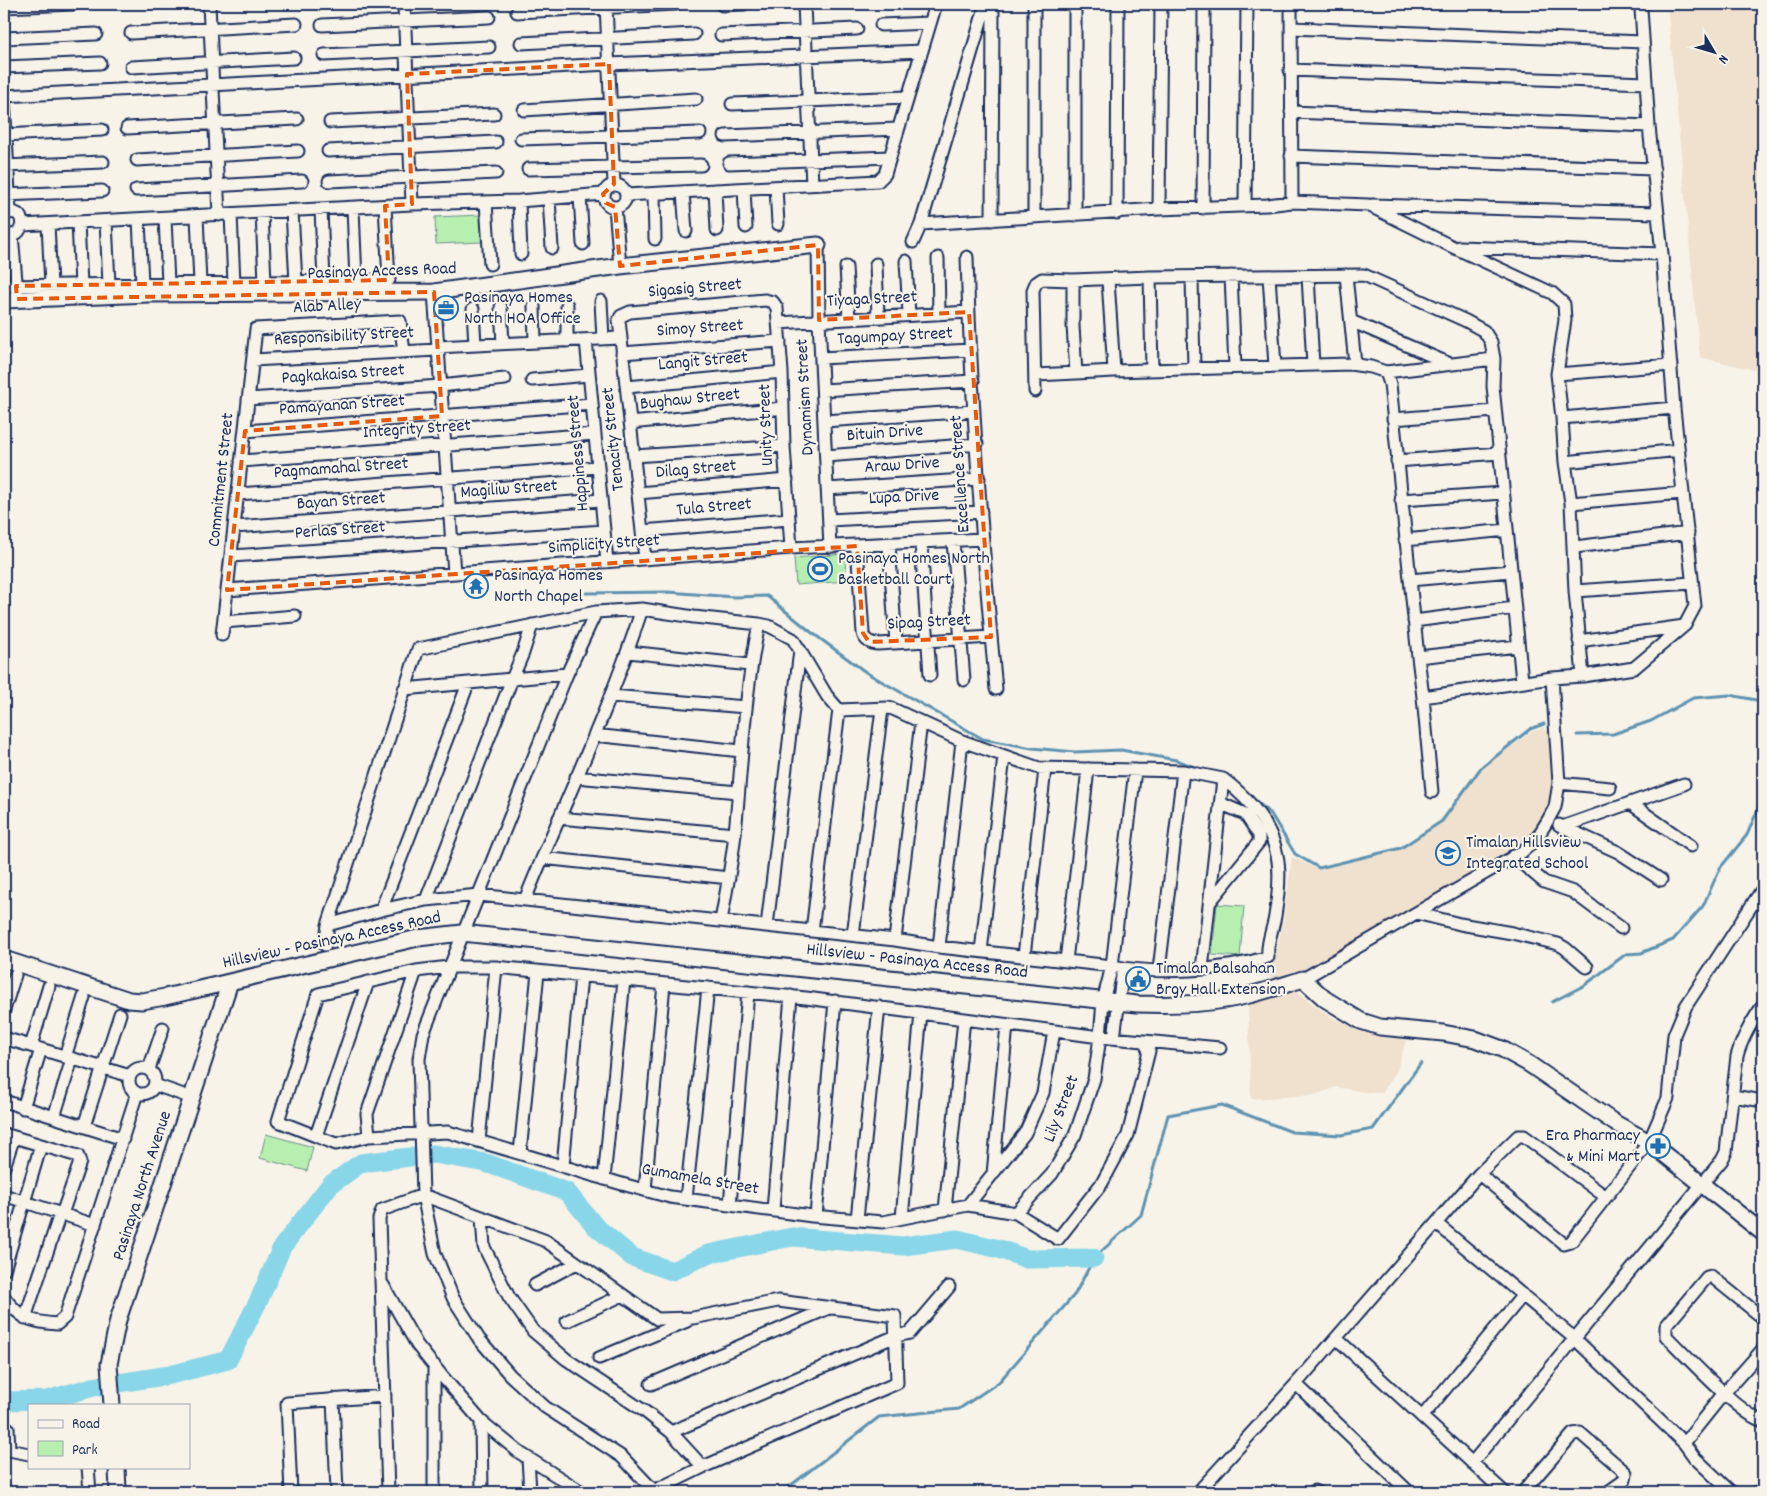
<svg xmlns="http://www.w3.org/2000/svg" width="1767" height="1496" font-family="Dekko,sans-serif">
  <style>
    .built { fill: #f0e0ce }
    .green { fill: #b7efb1; stroke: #698f88 }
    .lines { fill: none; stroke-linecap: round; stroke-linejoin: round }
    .stream { stroke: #5e93b1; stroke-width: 3 }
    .river { stroke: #8ad6e9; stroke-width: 19 }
    .minor-casing { stroke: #1b2f5e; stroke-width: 15 }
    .tertiary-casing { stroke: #1b2f5e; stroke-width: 19 }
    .minor { stroke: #f7f3e8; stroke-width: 11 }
    .tertiary { stroke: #f7f3e8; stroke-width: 15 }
    .marked { fill: none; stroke: #e8590c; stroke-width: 4; stroke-dasharray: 10 6; stroke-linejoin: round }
    .labels { text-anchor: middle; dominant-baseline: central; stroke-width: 4.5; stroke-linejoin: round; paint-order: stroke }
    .street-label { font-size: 18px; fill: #1b2f5e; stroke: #f7f3e8 }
    .poi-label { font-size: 18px; fill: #1b2f5e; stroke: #f7f3e8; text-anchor: start }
  </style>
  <rect width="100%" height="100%" fill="#f7f3e8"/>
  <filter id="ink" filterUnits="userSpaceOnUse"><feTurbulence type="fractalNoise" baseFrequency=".02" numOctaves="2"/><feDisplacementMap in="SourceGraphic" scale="10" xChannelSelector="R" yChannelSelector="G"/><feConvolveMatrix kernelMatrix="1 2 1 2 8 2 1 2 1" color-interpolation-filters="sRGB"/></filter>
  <g filter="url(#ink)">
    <path class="built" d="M 1667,4 L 1763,4 L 1763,372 L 1700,357 Z
      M 1543,728 L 1549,731 L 1552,793 L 1539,830 L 1522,847 L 1305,971 L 1295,971 L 1270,979 L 1284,917 L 1292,857 L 1319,870 L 1401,849 L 1442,821 L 1481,769 L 1531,732 Z
      M 1297,992 L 1332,1018 L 1364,1032 L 1378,1037 L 1406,1040 L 1397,1070 L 1382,1093 L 1364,1092 L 1336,1087 L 1315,1095 L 1251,1099 L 1248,1004 Z"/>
    <path class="green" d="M 481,215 L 482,242 L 436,244 L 435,217 Z
      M 845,554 L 846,581 L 796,585 L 794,558 Z
      M 1217,904 L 1244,906 L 1240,957 L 1212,955 Z
      M 266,1134 L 313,1147 L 307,1171 L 260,1158 Z"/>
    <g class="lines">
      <path class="stream" d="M 586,593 L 668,592 L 734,597 L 767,596 L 811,632 L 867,673 L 983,739 L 1032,748 L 1075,752 L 1121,750 L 1176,760 L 1200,769
        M 1577,735 L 1613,734 L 1651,721 L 1693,698 L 1730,695 L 1756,700 L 1763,705
        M 1249,795 L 1271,814 L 1295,854 L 1319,868 L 1401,848 L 1442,821 L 1480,769 L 1530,729 L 1544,724
        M 1552,1002 L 1585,985 L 1626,954 L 1641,953 L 1673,940 L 1703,906 L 1720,868 L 1747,835 L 1763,797
        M 770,1492 L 790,1486 L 879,1417 L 959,1409 L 999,1382 L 1075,1294 L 1094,1258 L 1141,1215 L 1168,1115 L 1222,1105 L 1292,1132 L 1341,1135 L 1373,1129 L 1421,1063"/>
      <path class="river" d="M 4,1401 L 47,1400 L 93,1387 L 170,1375 L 228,1360 L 259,1300 L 282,1247 L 330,1185 L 361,1163 L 434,1154 L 486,1163 L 567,1192 L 595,1226 L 632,1257 L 672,1271 L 708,1254 L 792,1237 L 903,1246 L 957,1239 L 999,1249 L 1027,1259 L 1094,1258"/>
      <defs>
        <path id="minor" d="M 209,4 L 219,215
          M 404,4 L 412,204
          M 606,4 L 614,184
          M 804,4 L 812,185
          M 1291,4 L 1292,202
          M 722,5 L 744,4
          M 4,7 L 74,4
          M 517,12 L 676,4
          M 322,25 L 489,17
          M 881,25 L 930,23
          M 1291,28 L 1643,42
          M 131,33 L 296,24
          M 721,35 L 857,29
          M 4,38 L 96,34
          M 521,43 L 694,34
          M 324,55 L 489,47
          M 4,67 L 100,63
          M 131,67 L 294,58
          M 1290,70 L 1646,83
          M 4,96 L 609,64 L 922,51
          M 4,97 L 10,212
          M 732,104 L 907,97
          M 524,110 L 696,99
          M 1291,112 L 1649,126
          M 330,122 L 494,114
          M 127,128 L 297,119
          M 4,135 L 102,130
          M 725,136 L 898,129
          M 521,139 L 700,133
          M 328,151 L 496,142
          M 1291,156 L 1654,169
          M 137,160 L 298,151
          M 729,163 L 890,157
          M 4,166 L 103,162
          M 528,169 L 701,165
          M 329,181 L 496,173
          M604 196a11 11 0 1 1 22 0a11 11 0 1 1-22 0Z
          M 776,187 L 778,224
          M 744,189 L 746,227
          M 136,190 L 302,181
          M 715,190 L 717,230
          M 683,192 L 686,231
          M 654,194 L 655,239
          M 4,195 L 102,191
          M 626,195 L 878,181 L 885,174 L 936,4
          M 580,196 L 583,244
          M 549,198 L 552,248
          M 519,201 L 521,254
          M 486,202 L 490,264
          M 1372,205 L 1658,213
          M 1245,206 L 1247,4
          M 615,207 L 620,266
          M 353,208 L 356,281
          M 1203,208 L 1204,4
          M 321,209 L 324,281
          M 1159,209 L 1161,4
          M 292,211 L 296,282
          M 262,213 L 265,282
          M 1117,213 L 1118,4
          M 231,214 L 234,283
          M 1075,215 L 1075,4
          M 197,216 L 200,283
          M 1034,217 L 1034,4
          M 165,218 L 168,283
          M 139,219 L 142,284
          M 992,220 L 993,4
          M 106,221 L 109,284
          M 78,222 L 81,285
          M 48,224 L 51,285
          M 921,224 L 1159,209 L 1267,205 L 1292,202 L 1368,205 L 1453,247 L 1552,293 L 1564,304 L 1565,320 L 1557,374 L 1562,418 L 1565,462 L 1571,503 L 1575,591 L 1583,676
          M 22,225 L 412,204 L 519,201 L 603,194
          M 4,233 C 27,244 28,202 4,215
          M 12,235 L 17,292
          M 913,242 L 921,224 L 986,4
          M 818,245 L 819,320 L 830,547
          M 1459,247 L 1662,254
          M 967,257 C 971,401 982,545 996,689
          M 938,258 L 939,314
          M 906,261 L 909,315
          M 876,264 L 878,317
          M 846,267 L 849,319
          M 1346,275 L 1355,364
          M 1231,276 L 1235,367
          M 1269,276 L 1275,366
          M 1308,276 L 1313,365
          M 1150,277 L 1152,370
          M 1192,277 L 1194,368
          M 1108,280 L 1114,371
          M 4,286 L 389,280 L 385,206
          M 434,292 L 454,573
          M 601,301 L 603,339
          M 567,305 L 567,341
          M 534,306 L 535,342
          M 501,307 L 503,344
          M 473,309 L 475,345
          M 1351,321 L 1450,364
          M 778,323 L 969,312
          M 586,340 L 607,562
          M 437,347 L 620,338
          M 622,353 L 780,341
          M 821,358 L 971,350
          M 253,360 L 437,350
          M 1386,372 L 1494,359
          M 1557,374 L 1671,365
          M 1036,375 L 1076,373
          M 532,380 L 589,375
          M 627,387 L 782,372
          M 823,390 L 973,381
          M 1035,391 L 1033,290 L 1036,283 L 1042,279 L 1073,280
          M 248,399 L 440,386 L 505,379
          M 1562,418 L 1674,408
          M 1393,419 L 1495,411
          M 824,421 L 974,411
          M 630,423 L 783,408
          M 245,431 L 592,404
          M 634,456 L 784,446
          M 826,456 L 977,444
          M 241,461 L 595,434
          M 1397,461 L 1499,453
          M 1565,462 L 1679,450
          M 827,489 L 979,479
          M 638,493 L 787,480
          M 238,494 L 598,467
          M 1401,500 L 1503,493
          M 1571,503 L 1682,493
          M 829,520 L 981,512
          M 234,527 L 601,500
          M 642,531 L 789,519
          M 1405,540 L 1507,530
          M 953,541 L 964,680
          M 921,542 L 930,675
          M 889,544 L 896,643
          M 857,546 L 863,633 C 864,640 871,644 878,644 L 991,637
          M 1575,547 L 1688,533
          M 231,556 L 604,531
          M 645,559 L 619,320 L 621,316 L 630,312 L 765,300 L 773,302 L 777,308 L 782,372 L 784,446 L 791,548
          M 1410,580 L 1511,571
          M 227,590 L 791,548 L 983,539
          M 1575,591 L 1692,583
          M 596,612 L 567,674 L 423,1034 L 419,1059 L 423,1195 L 435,1254 L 453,1298 L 479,1339 L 510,1375 L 545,1407 L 622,1457 L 655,1492
          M 1414,621 L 1514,608
          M 224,622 L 295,616
          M 759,624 L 769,626 L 793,639 L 827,696 L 839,710 L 888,708 L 893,709 L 962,741 L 1039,768 L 1183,771 L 1223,779 L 1202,969
          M 222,635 L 256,329 L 400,321 L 404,352
          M 1579,641 L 1684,626
          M 628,652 L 750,665
          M 1418,657 L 1518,646
          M 1522,681 L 1493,386 L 1494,359 L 1491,342 L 1484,331 L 1466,321 L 1364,275 L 1150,277 L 1073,280 L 1073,326 L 1076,373 L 1114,371 L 1350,364 L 1371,367 L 1386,372 L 1390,384 L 1418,657 L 1423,697 L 1552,678
          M 404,689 L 512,679 L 523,653 L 532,625
          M 611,696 L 746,707
          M 1423,697 L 1432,792
          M 594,735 L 741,751
          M 576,777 L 738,792
          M 1559,783 L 1610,788
          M 1630,803 L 1691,846
          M 559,818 L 735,834
          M 1559,825 L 1618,852 L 1661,880
          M 1562,827 L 1684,784
          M 1513,856 L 1544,882 L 1573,892 L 1621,928
          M 542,858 L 729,878
          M 426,900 L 512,679 L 567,674
          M 525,900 C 564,803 610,708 642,609
          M 1210,902 L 1259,842 L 1259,835 L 1245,814 L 1222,804
          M 381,910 L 468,684
          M 1416,913 L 1522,852 L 1537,838 L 1548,820 L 1555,807 L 1559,783 L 1552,678 L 1583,676 L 1634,668 L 1685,625 L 1695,606 L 1674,408 L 1662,254 L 1649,126 L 1641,9 L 1639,4
          M 328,925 L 381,910 L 426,900 L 479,895 L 895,940 L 939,947 L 1112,966 C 1157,975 1224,971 1268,957 C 1266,943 1273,930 1275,916 C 1278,898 1281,874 1277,855 C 1271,824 1248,798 1223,779
          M 767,926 L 800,650
          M 812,931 L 839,710
          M 853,935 L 882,709
          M 895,940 L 921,722
          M 325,945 L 328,925 L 418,649 L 596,612 L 642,609 L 694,617 L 759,624 C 744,695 742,762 735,833 C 732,863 726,892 721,921
          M 939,947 L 962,741
          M 981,951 L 1004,757
          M 1024,956 L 1045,769
          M 1066,961 L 1088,769
          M 449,967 L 496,967 L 806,998 L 1100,1037 L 1144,1041 L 1149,1051 L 1128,1135 L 1102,1183 L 1058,1239 L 1016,1213 L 968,1205 L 883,1222 L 812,1216 L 670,1197 L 622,1184 L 448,1132 L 369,1136 L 336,1144 L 278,1121 L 318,994 L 416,971 Z
          M 1159,970 L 1183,771
          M 1303,979 L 1416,913 L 1460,924 L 1512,933 L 1558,944 L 1565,948 L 1587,967
          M 4,1010 L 15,975
          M 4,1038 L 130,1076
          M 1114,1038 L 1123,968
          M 1144,1041 L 1220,1048
          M 31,1046 L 49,986
          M 65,1057 L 84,997
          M129 1081a13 13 0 1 1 26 0a13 13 0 1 1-26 0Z
          M 149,1069 L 163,1028
          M 155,1085 L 192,1098
          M 1733,1096 L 1763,1101
          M 4,1101 L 123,1139
          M 23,1108 L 41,1049
          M 54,1117 L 72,1059
          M 84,1126 L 120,1014
          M 4,1134 L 78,1156 L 80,1162 L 62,1214
          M 316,1136 L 368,982
          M 369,1136 L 367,1114 L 416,971
          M 479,1141 L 496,967
          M 520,1153 L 538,972
          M 563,1166 L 581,976
          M 4,1167 L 14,1137
          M 993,1174 L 1007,1025
          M 1479,1174 L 1564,1244 L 1571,1242 L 1649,1142 L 1668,1098 L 1674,1035 L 1686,1006 L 1763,888
          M 604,1179 L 624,980
          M 645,1190 L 664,984
          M 4,1195 L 95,1225
          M 686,1199 L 708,988
          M 730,1205 L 748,992
          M 968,1205 L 1025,1133 L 1043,1093 L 1054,1031
          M 773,1210 L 791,996
          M 945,1210 L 964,1019
          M 1016,1213 L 1052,1174 L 1075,1135 L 1094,1079 L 1100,1037 L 1103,1001 L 1112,966 L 1135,770
          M 816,1216 L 835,1001
          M 482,1217 L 484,1247 L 509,1297 L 533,1331 L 566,1359 L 647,1413 L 671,1432 L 703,1467
          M 902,1218 L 921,1013
          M 857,1219 L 879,1007
          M 1437,1224 L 1574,1338 L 1684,1443 L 1695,1458 L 1731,1492
          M 4,1270 L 41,1145
          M 383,1285 L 417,1345 L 442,1376 L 481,1421 L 520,1453 L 582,1492
          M 535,1285 L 577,1263
          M 4,1297 C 20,1319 31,1322 57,1324 L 65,1317 L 137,1093
          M 25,1318 L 60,1214
          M 1763,1318 L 1711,1276 L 1707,1277 L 1666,1326 L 1666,1336 C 1684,1354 1743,1417 1763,1421
          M 567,1321 L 623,1295
          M 1336,1338 L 1504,1492
          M 599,1358 L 687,1321
          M 434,1365 L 434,1492
          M 651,1384 L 829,1308
          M 1296,1384 L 1409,1492
          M 333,1399 L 337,1492
          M 1422,1417 L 1523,1295
          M 481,1421 L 482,1492
          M 8,1428 L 9,1450
          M 671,1432 L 896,1336 L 910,1333 L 949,1287
          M 1684,1443 L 1724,1393 L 1763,1349
          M 4,1449 L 29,1454
          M 528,1458 L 530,1492
          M 1472,1463 L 1722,1160 L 1726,1152 L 1727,1143 L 1737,1056 C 1742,1037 1752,1021 1763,1005
          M 88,1467 L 90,1492
          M 4,1491 L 7,1492
          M 1314,1491 L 1316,1492
          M 291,1492 L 287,1403 L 385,1396
          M 388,1492 L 379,1219 L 382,1210 L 423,1195 L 546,1241 L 657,1319 L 693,1318 L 778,1301 L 895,1316 L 897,1383 L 703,1467 L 652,1492
          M 1198,1492 L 1296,1384 L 1479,1174 L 1518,1136 L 1524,1136 L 1606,1197
          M 1523,1492 L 1573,1434 L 1580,1433 L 1626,1473 L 1625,1480 L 1608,1492
          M 1757,1492 L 1763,1490"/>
        <path id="tertiary" d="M 4,300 L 149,294 L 434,292 L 620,266 L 818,245
          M 4,959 L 129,1000 L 142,1001 L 165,997 L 418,938 L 462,933 L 1137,1004 C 1166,1005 1196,1005 1225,1000 C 1252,996 1277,987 1303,979 L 1325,999 L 1361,1021 L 1380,1027 L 1443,1033 L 1475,1039 L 1502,1049 L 1529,1064 L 1615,1123 L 1649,1142 L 1763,1233
          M 112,1405 L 109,1364 L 118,1320 L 230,982
          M 117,1467 L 118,1492"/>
      </defs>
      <use href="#minor" class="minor-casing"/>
      <use href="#tertiary" class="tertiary-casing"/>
      <use href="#minor" class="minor"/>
      <use href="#tertiary" class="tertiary"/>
    </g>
  </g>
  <path class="marked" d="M 609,64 L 614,184 L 603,194 L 606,203 L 615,207 L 620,266 L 818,245 L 819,320 L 969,312 L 991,637 L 869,642 L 863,633 L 857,546 L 227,590 L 245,431 L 442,416 L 434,292 L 17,299 L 16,286 L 389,280 L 385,206 L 412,204 L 407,74 Z"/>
  <defs>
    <symbol id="office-ring" viewBox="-11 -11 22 22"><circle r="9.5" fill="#f7f3e8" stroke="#1f6fb2" stroke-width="1.5"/><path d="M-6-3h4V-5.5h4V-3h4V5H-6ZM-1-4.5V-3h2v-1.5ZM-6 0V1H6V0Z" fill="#1f6fb2"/></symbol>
    <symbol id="stadium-ring" viewBox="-11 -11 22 22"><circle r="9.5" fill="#f7f3e8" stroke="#1f6fb2" stroke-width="1.5"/><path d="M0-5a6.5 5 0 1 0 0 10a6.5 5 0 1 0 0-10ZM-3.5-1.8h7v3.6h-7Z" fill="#1f6fb2"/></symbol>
    <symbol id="temple-ring" viewBox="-11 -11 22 22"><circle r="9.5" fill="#f7f3e8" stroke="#1f6fb2" stroke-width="1.5"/><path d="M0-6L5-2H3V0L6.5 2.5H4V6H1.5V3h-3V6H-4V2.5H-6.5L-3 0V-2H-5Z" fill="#1f6fb2"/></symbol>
    <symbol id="school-ring" viewBox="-11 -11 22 22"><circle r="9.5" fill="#f7f3e8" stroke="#1f6fb2" stroke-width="1.5"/><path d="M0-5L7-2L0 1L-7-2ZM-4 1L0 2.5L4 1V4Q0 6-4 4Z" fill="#1f6fb2"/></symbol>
    <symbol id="civic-ring" viewBox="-11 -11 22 22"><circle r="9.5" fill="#f7f3e8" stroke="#1f6fb2" stroke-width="1.5"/><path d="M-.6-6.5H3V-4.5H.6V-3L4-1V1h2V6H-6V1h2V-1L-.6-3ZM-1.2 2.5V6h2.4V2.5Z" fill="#1f6fb2"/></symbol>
    <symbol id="pharmacy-ring" viewBox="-11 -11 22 22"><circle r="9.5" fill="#f7f3e8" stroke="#1f6fb2" stroke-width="1.5"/><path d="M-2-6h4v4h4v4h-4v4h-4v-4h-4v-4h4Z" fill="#1f6fb2"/></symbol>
  </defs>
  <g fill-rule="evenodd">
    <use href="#office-ring" x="432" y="294" width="28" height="28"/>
    <use href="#stadium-ring" x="806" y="555" width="28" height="28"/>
    <use href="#temple-ring" x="462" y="572" width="28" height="28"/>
    <use href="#school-ring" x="1434" y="839" width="28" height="28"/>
    <use href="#civic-ring" x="1124" y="965" width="28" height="28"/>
    <use href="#pharmacy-ring" x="1644" y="1132" width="28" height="28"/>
  </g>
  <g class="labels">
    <g class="street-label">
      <text transform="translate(382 272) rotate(-2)">Pasinaya Access Road</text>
      <text transform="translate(695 289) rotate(-5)">Sigasig Street</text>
      <text transform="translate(872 300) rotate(-3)">Tiyaga Street</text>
      <text transform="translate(327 307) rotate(-3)">Alab Alley</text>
      <text transform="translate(700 329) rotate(-4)">Simoy Street</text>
      <text transform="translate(344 337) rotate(-3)">Responsibility Street</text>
      <text transform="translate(895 337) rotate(-3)">Tagumpay Street</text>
      <text transform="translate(703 362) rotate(-5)">Langit Street</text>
      <text transform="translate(343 375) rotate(-4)">Pagkakaisa Street</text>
      <text transform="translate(806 397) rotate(-93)">Dynamism Street</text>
      <text transform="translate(690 400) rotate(-6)">Bughaw Street</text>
      <text transform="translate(342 406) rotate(-4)">Pamayanan Street</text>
      <text transform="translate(767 425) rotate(-92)">Unity Street</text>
      <text transform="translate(417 430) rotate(-4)">Integrity Street</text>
      <text transform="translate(885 434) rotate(-4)">Bituin Drive</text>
      <text transform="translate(614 439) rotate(-96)">Tenacity Street</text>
      <text transform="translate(579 453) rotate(-95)">Happiness Street</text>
      <text transform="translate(902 466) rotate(-4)">Araw Drive</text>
      <text transform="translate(341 469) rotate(-4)">Pagmamahal Street</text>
      <text transform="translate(696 470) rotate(-5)">Dilag Street</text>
      <text transform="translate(961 474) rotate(-94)">Excellence Street</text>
      <text transform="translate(222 480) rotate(-84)">Commitment Street</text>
      <text transform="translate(509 490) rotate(-4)">Magiliw Street</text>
      <text transform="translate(904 498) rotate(-3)">Lupa Drive</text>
      <text transform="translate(341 502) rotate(-4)">Bayan Street</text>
      <text transform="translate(714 508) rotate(-5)">Tula Street</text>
      <text transform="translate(340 531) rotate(-4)">Perlas Street</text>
      <text transform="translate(604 545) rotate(-4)">Simplicity Street</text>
      <text transform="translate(929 623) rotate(-3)">Sipag Street</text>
      <text transform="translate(332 941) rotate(-12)">Hillsview - Pasinaya Access Road</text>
      <text transform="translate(917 962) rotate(6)">Hillsview - Pasinaya Access Road</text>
      <text transform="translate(1062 1109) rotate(-69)">Lily Street</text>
      <text transform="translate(700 1180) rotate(10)">Gumamela Street</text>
      <text transform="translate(143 1186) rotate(-72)">Pasinaya North Avenue</text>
    </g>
    <g class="poi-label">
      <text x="464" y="298">Pasinaya Homes<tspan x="464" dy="21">North HOA Office</tspan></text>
      <text x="838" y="559">Pasinaya Homes North<tspan x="838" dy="21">Basketball Court</tspan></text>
      <text x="494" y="576">Pasinaya Homes<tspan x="494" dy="21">North Chapel</tspan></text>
      <text x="1466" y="843">Timalan Hillsview<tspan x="1466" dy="21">Integrated School</tspan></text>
      <text x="1156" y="969">Timalan Balsahan<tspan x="1156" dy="21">Brgy Hall Extension</tspan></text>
      <text x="1640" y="1136" text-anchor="end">Era Pharmacy<tspan x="1640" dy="21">&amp; Mini Mart</tspan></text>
    </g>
  </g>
  <rect width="1767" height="1496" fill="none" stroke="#f7f3e8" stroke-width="20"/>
  <rect x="10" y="10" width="1747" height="1476" fill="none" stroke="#1b2f5e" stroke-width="2" filter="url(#ink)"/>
  <rect x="28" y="1404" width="162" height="65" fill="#f7f3e8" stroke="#9fa5b1"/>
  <rect x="38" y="1420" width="25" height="8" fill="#f7f3e8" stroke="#9fa5b1"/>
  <text x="72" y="1428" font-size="15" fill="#1b2f5e">Road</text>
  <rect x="38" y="1441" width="25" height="15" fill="#b7efb1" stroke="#9fa5b1"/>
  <text x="72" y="1454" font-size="15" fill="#1b2f5e">Park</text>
  <g transform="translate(1714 52) rotate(128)" stroke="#f7f3e8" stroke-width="4" paint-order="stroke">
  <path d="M0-4L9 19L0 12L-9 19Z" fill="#1b2f5e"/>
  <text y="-8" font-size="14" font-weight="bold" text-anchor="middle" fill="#1b2f5e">N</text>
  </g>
</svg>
